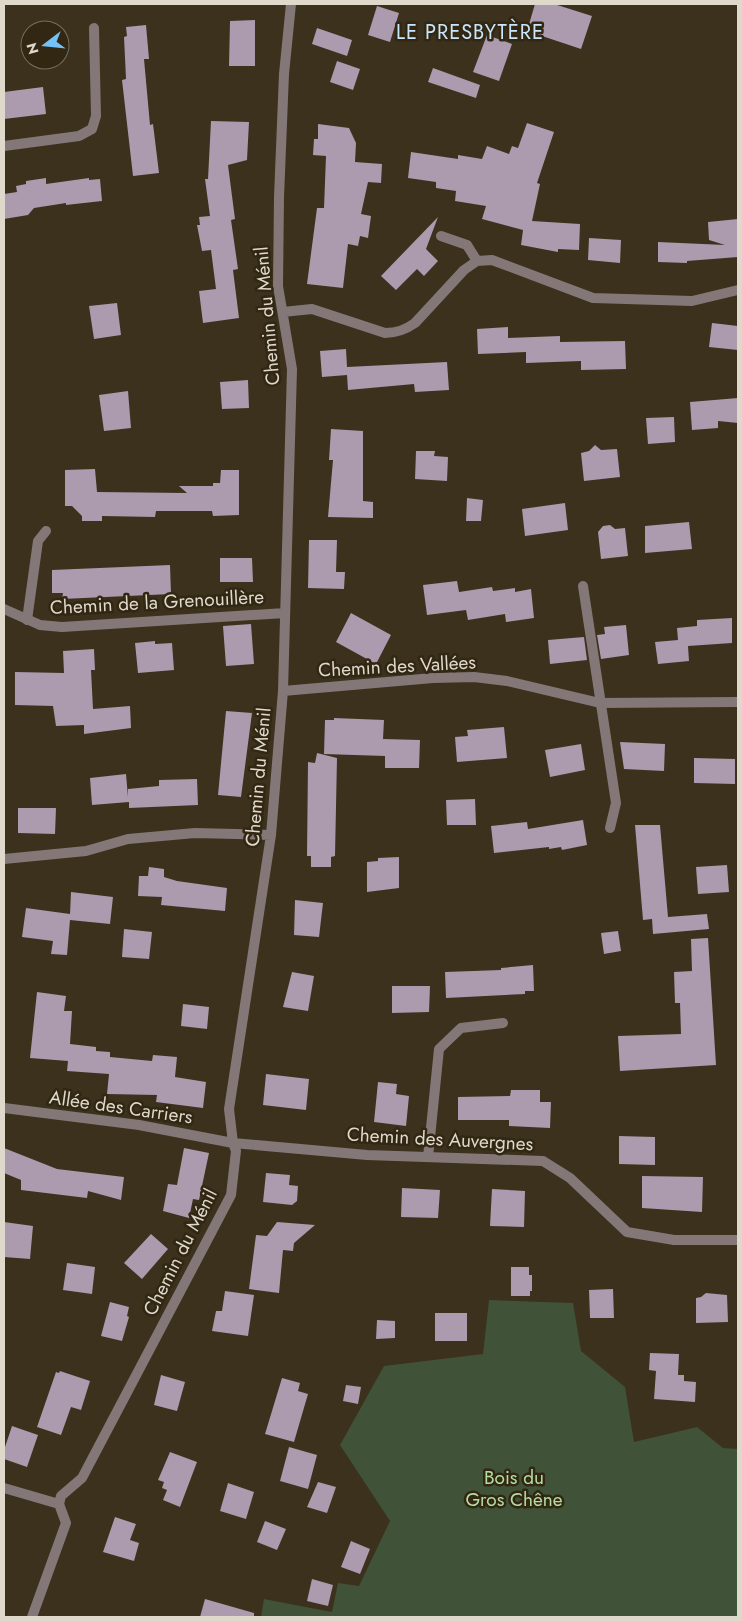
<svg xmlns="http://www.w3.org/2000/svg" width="742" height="1621" font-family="Jost,sans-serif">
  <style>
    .green { fill: #405238 }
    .building { fill: #ac9aae }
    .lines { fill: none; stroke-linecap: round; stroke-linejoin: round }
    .lane { stroke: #847778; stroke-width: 10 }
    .street { stroke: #847778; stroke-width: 10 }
    .labels { text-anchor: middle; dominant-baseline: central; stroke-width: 5; stroke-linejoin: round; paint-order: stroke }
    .street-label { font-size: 19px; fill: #dfd9cc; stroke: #312713 }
    .park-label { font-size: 19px; fill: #b4dda1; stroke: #312713 }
    .neighbourhood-label { font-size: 20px; letter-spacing: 1px; fill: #cae6fa; stroke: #312713 }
  </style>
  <rect width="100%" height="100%" fill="#3b311c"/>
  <path class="green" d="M 489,1300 L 573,1303 L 581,1351 L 625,1387 L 634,1442 L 697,1427 L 723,1448 L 738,1449 L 738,1617 L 261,1617 L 264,1599 L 332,1612 L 338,1583 L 359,1586 L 390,1521 L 340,1445 L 384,1366 L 483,1354 Z"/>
  <path class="building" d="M 535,4 L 554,4 L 592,16 L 581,49 L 527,31 Z
    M 377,6 L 399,13 L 390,42 L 368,35 Z
    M 255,20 L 255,66 L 229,66 L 230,21 Z
    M 146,25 L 149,59 L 144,59 L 150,125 L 153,124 L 159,173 L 133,176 L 122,80 L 126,79 L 124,37 L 127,36 L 126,27 Z
    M 317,28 L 352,40 L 347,56 L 312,44 Z
    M 487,35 L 512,44 L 499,81 L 473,72 Z
    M 337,61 L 360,69 L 353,90 L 330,82 Z
    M 433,68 L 480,85 L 476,98 L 428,82 Z
    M 43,87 L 46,114 L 4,119 L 4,92 Z
    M 211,121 L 249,122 L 247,160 L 228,165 L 235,219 L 231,220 L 238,269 L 233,270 L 239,318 L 203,323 L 199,291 L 216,289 L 211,250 L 202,251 L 197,225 L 200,225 L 199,217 L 210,216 L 205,179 L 208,179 Z
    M 527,123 L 554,132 L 537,183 L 540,184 L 532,221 L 580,224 L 579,250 L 558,249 L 558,252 L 521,245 L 523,230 L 482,219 L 486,206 L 455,201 L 456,191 L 436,188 L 436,182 L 408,178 L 411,152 L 458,159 L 458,155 L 482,159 L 487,146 L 509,154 L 512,146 L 518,148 Z
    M 318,124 L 349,128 L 356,143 L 355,162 L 382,164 L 381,183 L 368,182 L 361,214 L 371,216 L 368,238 L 360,236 L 358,246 L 348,244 L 343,288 L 307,284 L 317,208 L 324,208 L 326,156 L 313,155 L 314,139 L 318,139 Z
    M 46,178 L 46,184 L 89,178 L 89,180 L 100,179 L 102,201 L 66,205 L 66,203 L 34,208 L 28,215 L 4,219 L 4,194 L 17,192 L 16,186 L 26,184 L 26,181 Z
    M 438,217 L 426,249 L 438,261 L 424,276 L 417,269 L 396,290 L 381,276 Z
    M 738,219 L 738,257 L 687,261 L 687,263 L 658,262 L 658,242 L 725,245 L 709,240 L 708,222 Z
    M 589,238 L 621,240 L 620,263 L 588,260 Z
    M 117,303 L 121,335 L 94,339 L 89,306 Z
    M 712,323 L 738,326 L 738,350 L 709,347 Z
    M 508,327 L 508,338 L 560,336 L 560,342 L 625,341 L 626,369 L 581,370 L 581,361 L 526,363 L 526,352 L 478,354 L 477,329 Z
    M 346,349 L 347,367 L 447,362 L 449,390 L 415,392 L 414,384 L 348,390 L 347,375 L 322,377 L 320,351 Z
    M 248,380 L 249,408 L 222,409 L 220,382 Z
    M 128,391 L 131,428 L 104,431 L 99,395 Z
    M 738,398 L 738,423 L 718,421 L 718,428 L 692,430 L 690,402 Z
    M 674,417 L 675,442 L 648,444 L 646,418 Z
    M 331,429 L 363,431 L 363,501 L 373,502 L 373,518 L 328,517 L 333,460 L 329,460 Z
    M 595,445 L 601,450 L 617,449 L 620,477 L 584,481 L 581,453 L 589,451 Z
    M 416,451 L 435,451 L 434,456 L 448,457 L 447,481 L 415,479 Z
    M 95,469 L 97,492 L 187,493 L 179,486 L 213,486 L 213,483 L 220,483 L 221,470 L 239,470 L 239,515 L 213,516 L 212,511 L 156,511 L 155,517 L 102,516 L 102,521 L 82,521 L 82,516 L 72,506 L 65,506 L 65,470 Z
    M 467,498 L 483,500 L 481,521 L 466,521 Z
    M 565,503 L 568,530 L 525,536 L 522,509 Z
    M 689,522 L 692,549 L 645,553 L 645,526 Z
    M 610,525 L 615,529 L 625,528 L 628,556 L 601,559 L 598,532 L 603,526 Z
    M 309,540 L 337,540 L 336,572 L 345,572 L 344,589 L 308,588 Z
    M 220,558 L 252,558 L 253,582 L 220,582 Z
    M 170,565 L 171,594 L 62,599 L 63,593 L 52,593 L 52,570 Z
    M 457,581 L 459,592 L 492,587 L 493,591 L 515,588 L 515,592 L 531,589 L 534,618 L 506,622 L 505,614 L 468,620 L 466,610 L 427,615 L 423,585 Z
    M 351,613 L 391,635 L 376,664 L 336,642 Z
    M 732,618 L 732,643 L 688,646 L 689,661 L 658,664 L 655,642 L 678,640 L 677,628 L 697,626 L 697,620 Z
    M 251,624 L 254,664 L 226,666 L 223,626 Z
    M 626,625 L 629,655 L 601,659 L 597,635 L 605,634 L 604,627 Z
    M 584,637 L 587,660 L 550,664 L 548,640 Z
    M 155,641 L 155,644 L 172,643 L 174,670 L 138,673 L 135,643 Z
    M 94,649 L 95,670 L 91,670 L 93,709 L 130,706 L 131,728 L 84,734 L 84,725 L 56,726 L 53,706 L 15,705 L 15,672 L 64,673 L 63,651 Z
    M 226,711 L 252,713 L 241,797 L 218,795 Z
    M 334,718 L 384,720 L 383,739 L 420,740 L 419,768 L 385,768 L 385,756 L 324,754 L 325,720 L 334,720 Z
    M 504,727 L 507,758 L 457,762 L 455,737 L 468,736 L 467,730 Z
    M 620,742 L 665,744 L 664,771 L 624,769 Z
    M 581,744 L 585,770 L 550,777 L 545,750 Z
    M 317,753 L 337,758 L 335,856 L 331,857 L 331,867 L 311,867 L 311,856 L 307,856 L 308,762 L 315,763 Z
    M 694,758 L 735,759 L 735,784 L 694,783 Z
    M 126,774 L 128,797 L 128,789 L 159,786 L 159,780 L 197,779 L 198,805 L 129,808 L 129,802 L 92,805 L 90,778 Z
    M 475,799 L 476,825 L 447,825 L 446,800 Z
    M 18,808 L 56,808 L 55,834 L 18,833 Z
    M 583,820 L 587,845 L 562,850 L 561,847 L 549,849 L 549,847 L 494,853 L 491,826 L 527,822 L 528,829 Z
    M 635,825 L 660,825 L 668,917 L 707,914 L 709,929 L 653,934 L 652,919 L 643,920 Z
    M 399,857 L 399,888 L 367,892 L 367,862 L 378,861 L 378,858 Z
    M 727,865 L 729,892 L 698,894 L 696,867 Z
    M 149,867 L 164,869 L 164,877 L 177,881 L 227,888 L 225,911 L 161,905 L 162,897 L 138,896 L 139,876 L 148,876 Z
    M 71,892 L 113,897 L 110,924 L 70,920 L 67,955 L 51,954 L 53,941 L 22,937 L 26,908 L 70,914 Z
    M 295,900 L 323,903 L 319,937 L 294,935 Z
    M 124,929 L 152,932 L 149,959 L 122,957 Z
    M 618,931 L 621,951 L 604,954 L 601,933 Z
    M 708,938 L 716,1065 L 620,1071 L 618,1036 L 681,1034 L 680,1003 L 675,1003 L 674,972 L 692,971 L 691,939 Z
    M 533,965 L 534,991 L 525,991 L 525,994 L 446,998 L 445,972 L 501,970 L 501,968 Z
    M 292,972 L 314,976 L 308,1011 L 283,1007 Z
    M 392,986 L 430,986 L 429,1012 L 392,1013 Z
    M 37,992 L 66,996 L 64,1011 L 72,1011 L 70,1044 L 96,1047 L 96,1051 L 110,1052 L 110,1057 L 152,1061 L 153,1055 L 177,1057 L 175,1077 L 206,1082 L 203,1108 L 156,1102 L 157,1095 L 107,1094 L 109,1074 L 67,1071 L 68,1061 L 30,1058 Z
    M 183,1004 L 209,1007 L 207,1029 L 181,1026 Z
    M 266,1074 L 309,1079 L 306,1110 L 263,1105 Z
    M 378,1082 L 397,1084 L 396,1094 L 409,1096 L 406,1126 L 374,1122 Z
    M 511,1090 L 540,1090 L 540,1102 L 551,1102 L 550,1128 L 509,1126 L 509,1120 L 458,1120 L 458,1097 L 510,1096 Z
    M 619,1136 L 655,1137 L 655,1165 L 619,1164 Z
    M 4,1148 L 57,1169 L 124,1177 L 121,1200 L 88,1191 L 87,1198 L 21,1190 L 21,1180 L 4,1173 Z
    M 184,1148 L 209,1153 L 199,1200 L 193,1199 L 189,1218 L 163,1211 L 168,1184 L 177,1185 Z
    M 266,1173 L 290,1175 L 289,1185 L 298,1186 L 297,1201 L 292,1205 L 263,1202 Z
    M 642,1176 L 703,1177 L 702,1212 L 642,1208 Z
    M 402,1188 L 440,1190 L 438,1218 L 401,1217 Z
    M 492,1189 L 525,1191 L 524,1227 L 490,1226 Z
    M 4,1222 L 33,1226 L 30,1259 L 4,1257 Z
    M 277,1222 L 315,1225 L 294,1243 L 293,1251 L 283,1250 L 279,1293 L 249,1289 L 256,1235 L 267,1236 Z
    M 151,1234 L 168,1249 L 142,1279 L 124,1263 Z
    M 67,1263 L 95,1267 L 92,1294 L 63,1290 Z
    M 511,1267 L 529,1267 L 529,1275 L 532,1275 L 532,1291 L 530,1291 L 530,1296 L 511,1296 Z
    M 613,1289 L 614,1318 L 590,1318 L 589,1290 Z
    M 225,1291 L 254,1295 L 248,1336 L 212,1331 L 216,1311 L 222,1311 Z
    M 706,1293 L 727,1295 L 728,1322 L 696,1323 L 696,1298 L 701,1297 Z
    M 110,1302 L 129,1307 L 127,1316 L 129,1317 L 122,1341 L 101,1336 Z
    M 435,1313 L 467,1313 L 467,1341 L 435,1341 Z
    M 377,1320 L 395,1321 L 395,1338 L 376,1339 Z
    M 650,1353 L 679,1354 L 678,1375 L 684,1375 L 684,1381 L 696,1382 L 695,1402 L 654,1399 L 656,1371 L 649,1370 Z
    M 60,1371 L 90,1381 L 81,1410 L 71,1407 L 61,1435 L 37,1427 L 56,1372 L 59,1373 Z
    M 161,1375 L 185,1382 L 177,1411 L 154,1405 Z
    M 282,1378 L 300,1383 L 298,1391 L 308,1394 L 294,1442 L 265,1434 Z
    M 346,1385 L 361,1387 L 358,1404 L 343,1401 Z
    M 12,1426 L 38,1435 L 27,1467 L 4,1459 L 4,1450 Z
    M 289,1447 L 317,1455 L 308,1489 L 280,1481 Z
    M 170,1452 L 197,1462 L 180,1507 L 163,1500 L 167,1490 L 162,1488 L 164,1482 L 158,1480 Z
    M 318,1482 L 336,1487 L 327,1513 L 307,1507 Z
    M 228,1483 L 254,1492 L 246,1519 L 220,1511 Z
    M 115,1517 L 136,1524 L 130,1540 L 139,1543 L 134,1561 L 103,1552 Z
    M 265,1521 L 286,1529 L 277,1550 L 257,1542 Z
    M 351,1541 L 370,1549 L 360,1574 L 341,1567 Z
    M 312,1579 L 333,1585 L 328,1606 L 307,1601 Z
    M 205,1599 L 254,1613 L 254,1617 L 200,1617 Z"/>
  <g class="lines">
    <path class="lane" d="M 27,620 L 38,541 L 46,531
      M 428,1157 L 439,1049 L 461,1028 L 503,1023"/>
    <path class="street" d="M 4,146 L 79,136 L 92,129 L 96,116 L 94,28
      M 441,236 L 467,245 L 477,261
      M 283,312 L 312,309 L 385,333 C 397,333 405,330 415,323 L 464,270 L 477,261 L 492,260 L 593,298 L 692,301 L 738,290
      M 583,586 L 616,803 L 610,828
      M 4,609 L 40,625 L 62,627 L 285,613
      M 283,691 L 433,678 L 474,677 L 507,681 L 600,703 L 738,702
      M 4,859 L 86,851 L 128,839 L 195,833 L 271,835
      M 4,1108 L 139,1125 L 233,1143 L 367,1155 L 543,1161 L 570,1178 L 627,1232 L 674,1240 L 738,1240
      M 4,1488 L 59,1504
      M 59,1504 L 61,1496 L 82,1478 L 231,1195 L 236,1151 L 233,1143 L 229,1109 L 271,835 L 283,691 L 292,369 L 278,286 L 279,197 L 284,74 L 291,4
      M 32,1617 L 66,1523 L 59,1504"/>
  </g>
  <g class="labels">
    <g class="street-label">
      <text transform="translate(267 316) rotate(-95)">Chemin du Ménil</text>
      <text transform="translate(157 602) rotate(-3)">Chemin de la Grenouillère</text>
      <text transform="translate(397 666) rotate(-3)">Chemin des Vallées</text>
      <text transform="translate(258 777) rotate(-85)">Chemin du Ménil</text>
      <text transform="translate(121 1107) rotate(8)">Allée des Carriers</text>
      <text transform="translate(440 1139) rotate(3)">Chemin des Auvergnes</text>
      <text transform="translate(180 1252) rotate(-63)">Chemin du Ménil</text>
    </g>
    <g class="park-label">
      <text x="514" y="1477">Bois du<tspan x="514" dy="22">Gros Chêne</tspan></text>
    </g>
    <g class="neighbourhood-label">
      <text x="470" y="32">LE PRESBYTÈRE</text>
    </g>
  </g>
  <rect width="742" height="1621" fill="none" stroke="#dfd9cc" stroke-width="10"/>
  <g transform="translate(45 45) rotate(254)"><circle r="24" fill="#312713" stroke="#776e5d"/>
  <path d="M0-4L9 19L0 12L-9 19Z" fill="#73c1f6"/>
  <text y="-8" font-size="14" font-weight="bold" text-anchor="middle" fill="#dfd9cc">N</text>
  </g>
</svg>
